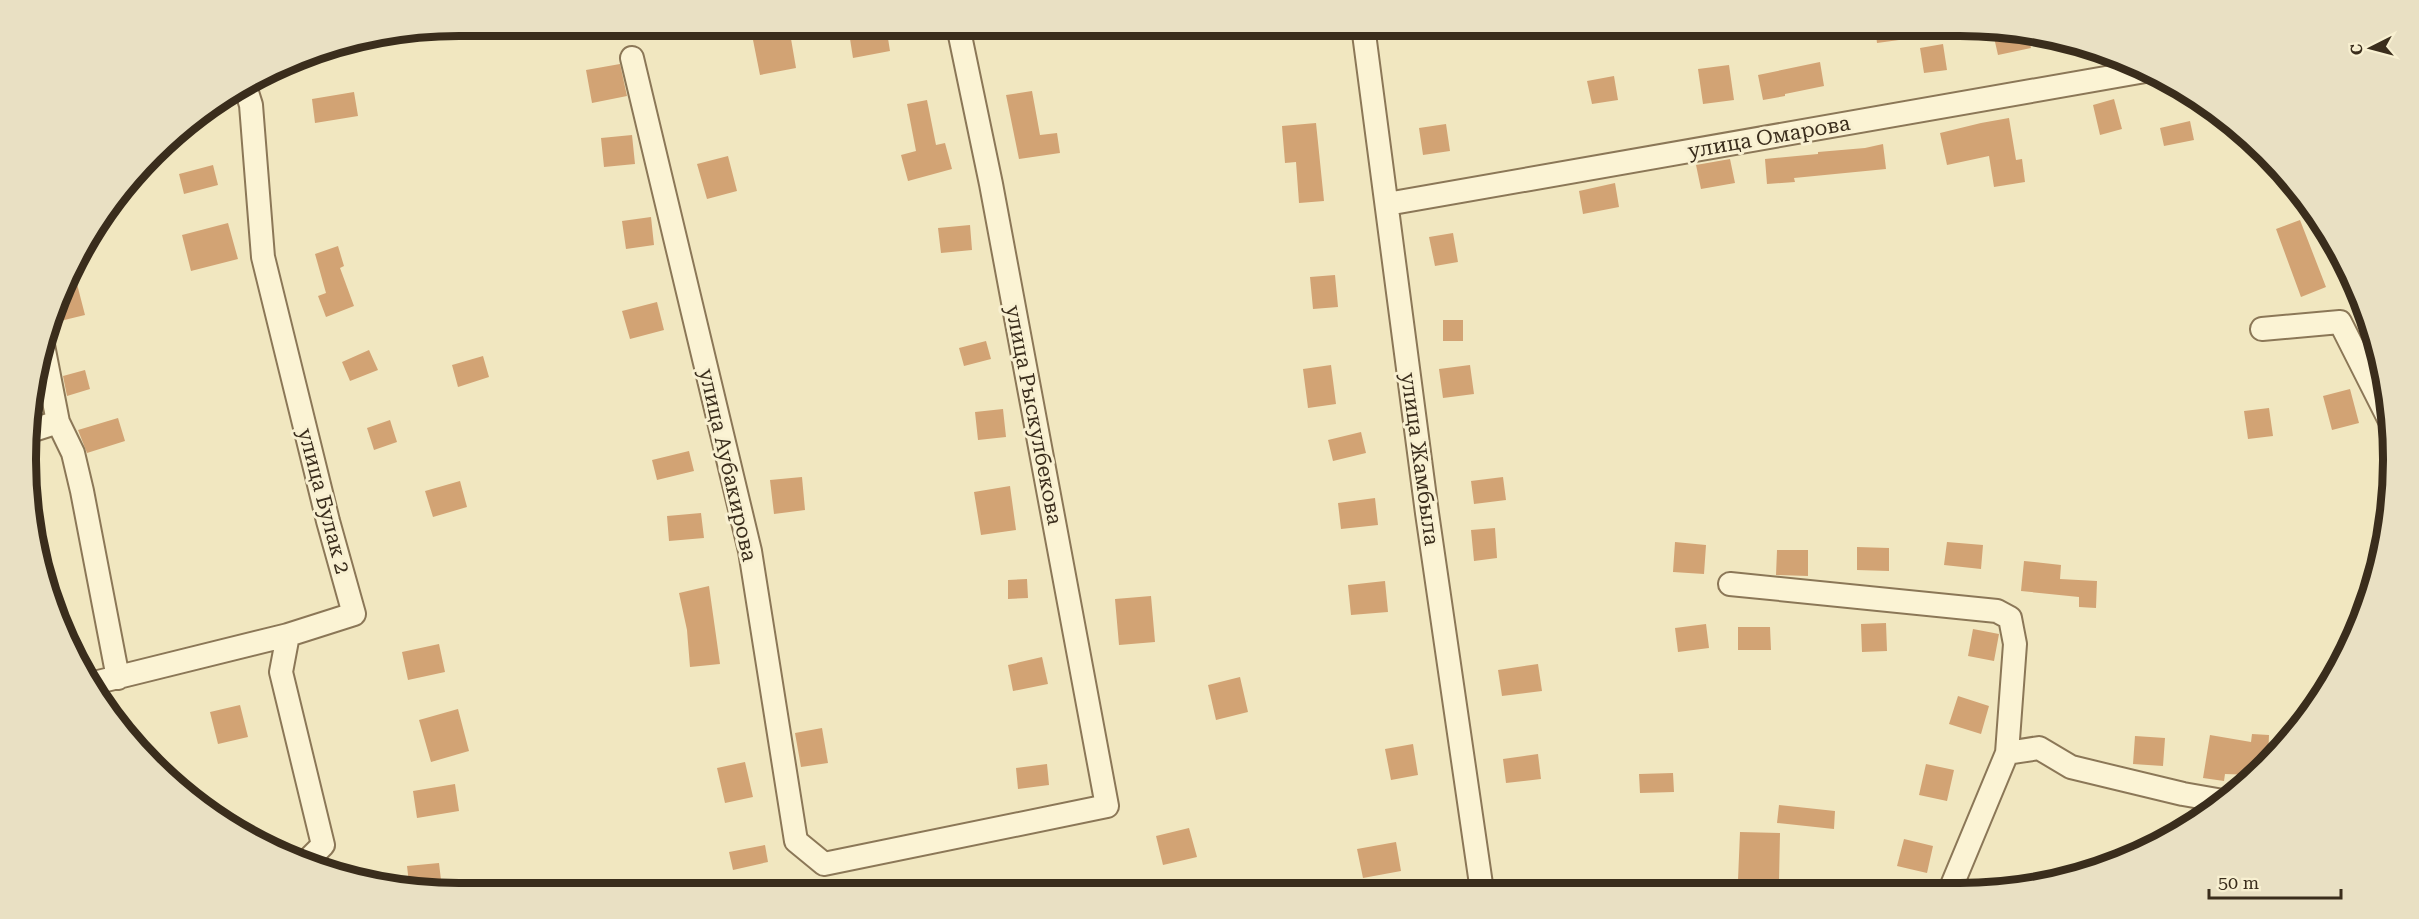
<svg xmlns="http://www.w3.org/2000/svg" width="2419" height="919" font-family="'Roboto Serif',serif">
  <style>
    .building { fill: #d2a374 }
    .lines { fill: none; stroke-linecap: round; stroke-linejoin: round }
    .minor-casing { stroke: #8b7757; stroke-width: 26 }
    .minor { stroke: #fbf3d4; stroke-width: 22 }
    .labels { text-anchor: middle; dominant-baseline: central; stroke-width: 6; stroke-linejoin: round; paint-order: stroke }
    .street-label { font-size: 21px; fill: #3a2d1c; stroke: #f8f0d1 }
    .rim { fill: none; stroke: #3a2d1c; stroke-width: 8 }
  </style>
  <rect width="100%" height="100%" fill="#f1e7c0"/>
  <path class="building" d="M 848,26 L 886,26 L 890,51 L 853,58 Z
    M 1875,26 L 1897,26 L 1899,40 L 1877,43 Z
    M 2002,31 L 2028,35 L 2031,48 L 1998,55 L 1993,33 Z
    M 790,33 L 796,68 L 760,75 L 753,40 Z
    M 1943,44 L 1947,70 L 1924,73 L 1920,48 Z
    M 1820,62 L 1824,86 L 1785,94 L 1785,96 L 1763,100 L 1758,75 Z
    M 620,64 L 627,96 L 592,103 L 586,70 Z
    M 1729,65 L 1734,100 L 1703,104 L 1698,69 Z
    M 1614,76 L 1618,100 L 1592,104 L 1587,81 Z
    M 1032,91 L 1040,135 L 1057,133 L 1060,153 L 1019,159 L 1006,95 Z
    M 354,92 L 358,116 L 315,123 L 312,99 Z
    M 2114,99 L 2122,129 L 2100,135 L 2093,105 Z
    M 927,100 L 936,145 L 945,143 L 952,169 L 908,181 L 901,155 L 916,151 L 907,104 Z
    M 2009,118 L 2016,160 L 2022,159 L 2025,182 L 1994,187 L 1989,156 L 1947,165 L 1940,133 L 1981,123 Z
    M 2190,121 L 2194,140 L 2164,146 L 2160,128 Z
    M 1316,123 L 1324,201 L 1299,203 L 1296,162 L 1285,163 L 1282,126 Z
    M 1446,124 L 1450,151 L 1423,155 L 1419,128 Z
    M 632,135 L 635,164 L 604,167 L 601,138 Z
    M 1883,144 L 1886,169 L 1794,178 L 1795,182 L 1767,184 L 1765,159 L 1818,154 L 1818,152 L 1865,148 Z
    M 728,156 L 737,191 L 707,199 L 697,164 Z
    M 1730,159 L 1735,183 L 1701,189 L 1696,165 Z
    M 213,165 L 218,185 L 184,194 L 179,174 Z
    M 1615,183 L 1619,207 L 1583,214 L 1579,191 Z
    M 651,217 L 654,245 L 626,249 L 622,221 Z
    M 2300,220 L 2326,287 L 2301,297 L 2276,229 Z
    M 228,223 L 238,259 L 191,271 L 182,235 Z
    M 970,225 L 972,250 L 941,253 L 938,228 Z
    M 1453,233 L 1458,262 L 1435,266 L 1429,237 Z
    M 338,246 L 344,266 L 340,268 L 354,306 L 326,317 L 318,296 L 326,293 L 315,254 Z
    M 1335,275 L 1338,307 L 1313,309 L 1310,277 Z
    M 77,284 L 85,315 L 56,322 L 53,310 L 63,288 Z
    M 657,302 L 664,330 L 630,339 L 622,311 Z
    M 1443,320 L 1463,320 L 1463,341 L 1443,341 Z
    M 986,341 L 991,359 L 964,366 L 959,348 Z
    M 369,350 L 378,370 L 350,381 L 342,362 Z
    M 483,356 L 489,377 L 458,387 L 452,365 Z
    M 1331,365 L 1336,404 L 1308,408 L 1303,369 Z
    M 1470,365 L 1474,394 L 1443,398 L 1439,369 Z
    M 85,370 L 90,389 L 67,396 L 63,376 Z
    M 2350,389 L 2359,423 L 2332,430 L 2323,396 Z
    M 2269,408 L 2273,436 L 2248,439 L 2244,411 Z
    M 1003,409 L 1006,437 L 978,440 L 975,412 Z
    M 118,418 L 125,441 L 87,453 L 78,430 Z
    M 390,420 L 397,442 L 374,450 L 367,428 Z
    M 1361,432 L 1366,453 L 1333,461 L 1328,440 Z
    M 689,451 L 694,471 L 657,480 L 652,460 Z
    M 802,477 L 805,510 L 774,514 L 770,480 Z
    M 1503,477 L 1506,500 L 1474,504 L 1471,481 Z
    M 460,481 L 467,507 L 433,517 L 425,491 Z
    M 1010,486 L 1016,530 L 981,535 L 974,492 Z
    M 1375,498 L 1378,525 L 1341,529 L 1338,503 Z
    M 701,513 L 704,538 L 669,541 L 667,516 Z
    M 1495,528 L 1497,558 L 1474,561 L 1471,530 Z
    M 1675,542 L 1706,545 L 1704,574 L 1673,572 Z
    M 1947,542 L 1983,545 L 1981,569 L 1944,565 Z
    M 1857,547 L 1889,548 L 1889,571 L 1857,570 Z
    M 1777,550 L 1808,550 L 1808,576 L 1776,575 Z
    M 2024,561 L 2061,565 L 2060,579 L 2097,581 L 2096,608 L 2079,607 L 2079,597 L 2021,591 Z
    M 1027,579 L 1028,598 L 1008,599 L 1008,580 Z
    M 1385,581 L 1388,612 L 1351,615 L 1348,585 Z
    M 709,586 L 720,664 L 690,667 L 687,630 L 679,593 Z
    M 1151,596 L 1155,642 L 1119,645 L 1115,599 Z
    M 1886,623 L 1887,651 L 1862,652 L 1861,624 Z
    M 1706,624 L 1709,648 L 1678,652 L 1675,628 Z
    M 1738,627 L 1770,627 L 1771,650 L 1738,650 Z
    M 1973,629 L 1999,634 L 1994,661 L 1968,656 Z
    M 439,644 L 445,672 L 408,680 L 402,652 Z
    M 1042,657 L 1048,684 L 1013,691 L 1008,665 Z
    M 1538,664 L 1542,691 L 1502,696 L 1498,670 Z
    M 1240,677 L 1248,712 L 1216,720 L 1208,685 Z
    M 1958,696 L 1989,706 L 1981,734 L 1949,724 Z
    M 240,705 L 248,737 L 218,744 L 210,712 Z
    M 458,709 L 469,751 L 431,762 L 419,720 Z
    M 822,728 L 828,763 L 801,767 L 795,733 Z
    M 2252,734 L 2269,735 L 2268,759 L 2254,775 L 2225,774 L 2224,781 L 2203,778 L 2210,735 L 2251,742 Z
    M 2135,736 L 2165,738 L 2163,766 L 2133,764 Z
    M 1413,744 L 1418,775 L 1391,780 L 1385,749 Z
    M 1538,754 L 1541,779 L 1506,783 L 1503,759 Z
    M 745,762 L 753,797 L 725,803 L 717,768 Z
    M 1047,764 L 1049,785 L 1018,789 L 1016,768 Z
    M 1926,764 L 1954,770 L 1947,801 L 1919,795 Z
    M 1673,773 L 1674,792 L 1640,793 L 1639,774 Z
    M 455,784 L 459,811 L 417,818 L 413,791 Z
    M 1779,805 L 1835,811 L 1834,829 L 1777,823 Z
    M 1189,828 L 1197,857 L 1163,865 L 1156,836 Z
    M 1740,832 L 1780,833 L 1779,881 L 1738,880 Z
    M 1904,839 L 1933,846 L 1927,873 L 1897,866 Z
    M 1396,842 L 1401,871 L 1363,878 L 1357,849 Z
    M 765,845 L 768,862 L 733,870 L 729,852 Z
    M 439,863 L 441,880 L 409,883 L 407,866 Z"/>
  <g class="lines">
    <defs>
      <path id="minor" d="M 1363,26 L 1427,513 L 1482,891
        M 632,58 L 750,551 L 796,841 L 824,864 L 1107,806 L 991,184 L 958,26
        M 244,83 L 251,105 L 263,257 L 328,521 L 354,614 L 288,635 L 281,672 L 323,845 L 305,863
        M 1387,204 L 2151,70
        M 2262,329 L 2340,322 L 2390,421
        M 43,345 L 58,422 L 73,453 L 82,491 L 118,678
        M 30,431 L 58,422
        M 1730,584 L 1997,611 L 2010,618 L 2015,644 L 2007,753
        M 90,684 L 288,635
        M 1950,890 L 2007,753 L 2039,748 L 2071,767 L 2183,794 L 2223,801"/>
    </defs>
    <use href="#minor" class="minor-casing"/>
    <use href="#minor" class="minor"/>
  </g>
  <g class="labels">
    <g class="street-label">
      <text transform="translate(1769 137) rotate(-10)">улица Омарова</text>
      <text transform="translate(1034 415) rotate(79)">улица Рыскулбекова</text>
      <text transform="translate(1420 459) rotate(82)">улица Жамбыла</text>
      <text transform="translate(728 465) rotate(77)">улица Аубакирова</text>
      <text transform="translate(324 501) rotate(75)">улица Булак 2</text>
    </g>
  </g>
  <path d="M0 0H2419V919H0ZM459 36H1960A423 423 0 0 1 2383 459V460A423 423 0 0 1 1960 883H459A423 423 0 0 1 36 460V459A423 423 0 0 1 459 36Z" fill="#e9e0c3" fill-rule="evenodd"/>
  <path class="rim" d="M459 36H1960A423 423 0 0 1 2383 459V460A423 423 0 0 1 1960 883H459A423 423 0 0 1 36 460V459A423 423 0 0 1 459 36Z"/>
  <g transform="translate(2371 48) rotate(264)" stroke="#f8f0d1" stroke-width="4.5" paint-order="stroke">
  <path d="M0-4.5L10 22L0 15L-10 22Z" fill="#3a2d1c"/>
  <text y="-9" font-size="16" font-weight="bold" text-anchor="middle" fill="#3a2d1c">С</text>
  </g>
  <path d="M2209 889v9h132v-9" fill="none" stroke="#3a2d1c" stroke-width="3"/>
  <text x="2218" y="889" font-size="18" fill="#3a2d1c" stroke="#f8f0d1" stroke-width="4.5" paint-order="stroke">50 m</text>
</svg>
